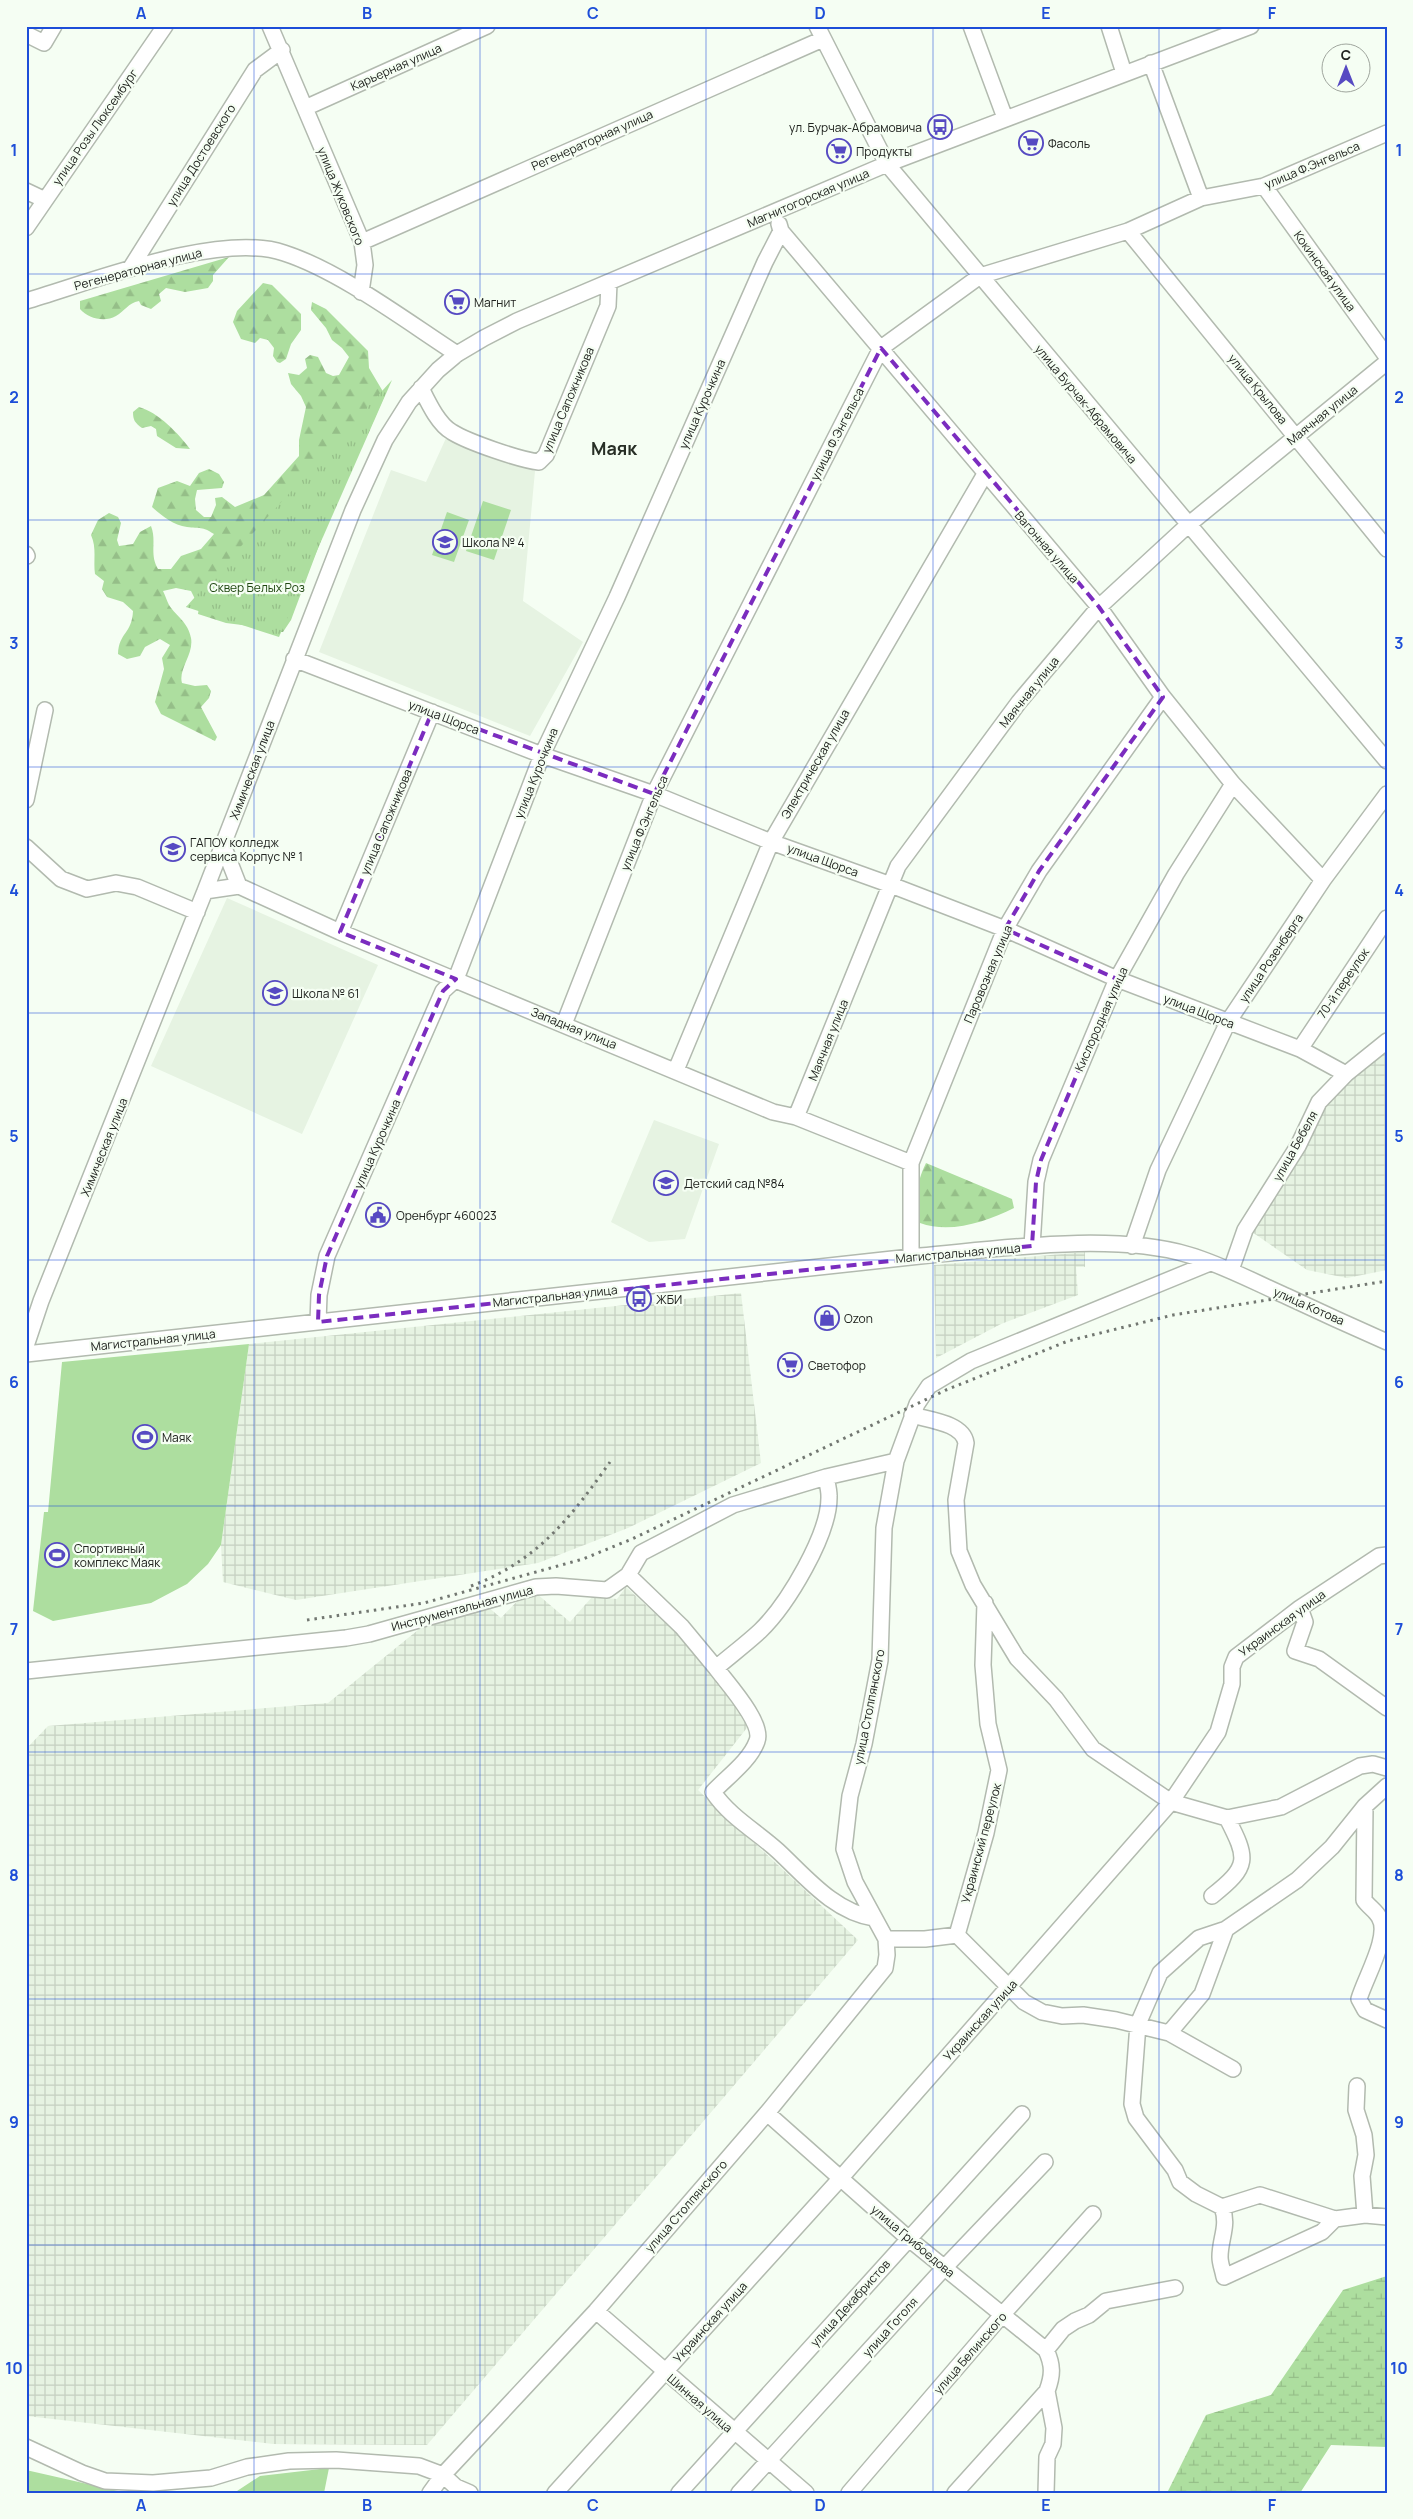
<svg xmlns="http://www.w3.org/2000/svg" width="1413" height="2519" font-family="Manrope,sans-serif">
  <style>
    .built { fill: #e6f3e2 }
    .industrial { fill: url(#industrial-grid) }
    .green { fill: #adde9f }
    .forest { fill: url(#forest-firs) }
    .wetland { fill: url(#wetland-marsh) }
    .park { fill: url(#park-tufts) }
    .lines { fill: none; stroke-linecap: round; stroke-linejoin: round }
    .minor-casing { stroke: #b2baaf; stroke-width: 18 }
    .minor { stroke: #fff; stroke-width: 15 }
    .rail { stroke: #727771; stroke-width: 3; stroke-dasharray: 2.5 5; stroke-linecap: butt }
    .marked { fill: none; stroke: #7b2cbf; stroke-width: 4; stroke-dasharray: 10 6; stroke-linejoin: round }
    .grid { fill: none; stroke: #1d4ed8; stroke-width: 1; stroke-opacity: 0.55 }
    .labels { text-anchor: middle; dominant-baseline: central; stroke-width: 4.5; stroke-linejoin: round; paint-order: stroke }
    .street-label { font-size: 12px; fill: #20231f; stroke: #f5fef3 }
    .poi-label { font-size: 12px; fill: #20231f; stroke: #f5fef3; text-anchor: start }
    .park-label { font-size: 12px; fill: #1f4711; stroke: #f5fef3 }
    .district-label { font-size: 18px; font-weight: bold; fill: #282f26; stroke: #f5fef3 }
    .neatline { fill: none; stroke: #1d4ed8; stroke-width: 2 }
    .grid-label { font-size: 16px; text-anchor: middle; font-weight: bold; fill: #1d4ed8 }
  </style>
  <defs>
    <pattern id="industrial-grid" width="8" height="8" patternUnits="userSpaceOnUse" patternTransform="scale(1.25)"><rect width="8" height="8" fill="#e6f3e2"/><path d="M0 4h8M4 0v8" fill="none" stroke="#c5d0c1"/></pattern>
    <pattern id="forest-firs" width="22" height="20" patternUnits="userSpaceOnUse" patternTransform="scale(1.25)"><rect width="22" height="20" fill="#adde9f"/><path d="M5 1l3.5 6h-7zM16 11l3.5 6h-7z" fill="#95be88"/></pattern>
    <pattern id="wetland-marsh" width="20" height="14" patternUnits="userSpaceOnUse" patternTransform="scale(1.25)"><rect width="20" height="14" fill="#adde9f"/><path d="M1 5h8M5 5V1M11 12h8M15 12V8" fill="none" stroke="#95be88"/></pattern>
    <pattern id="park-tufts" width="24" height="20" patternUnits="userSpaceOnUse" patternTransform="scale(1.25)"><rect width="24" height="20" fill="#adde9f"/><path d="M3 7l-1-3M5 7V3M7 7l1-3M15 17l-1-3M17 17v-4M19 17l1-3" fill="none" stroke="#95be88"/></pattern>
  </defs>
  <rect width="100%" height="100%" fill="#f5fef3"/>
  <path class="built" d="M 447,436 L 535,471 L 523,601 L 583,642 L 530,736 L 319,652 L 391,470 L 426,482 Z
    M 227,898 L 378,965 L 302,1134 L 151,1066 Z
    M 654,1120 L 719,1144 L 685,1239 L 649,1242 L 611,1222 Z"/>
  <path class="industrial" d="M 1387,1050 L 1387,1270 L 1347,1278 L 1307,1270 L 1252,1232 L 1275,1196 L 1327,1100 Z
    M 1085,1252 L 1085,1267 L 1076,1267 L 1078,1295 L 1001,1324 L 936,1358 L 934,1265 Z
    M 741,1293 L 761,1463 L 628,1528 L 538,1563 L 296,1600 L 223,1582 L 221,1545 L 249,1344 Z
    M 626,1587 L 698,1653 L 750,1724 L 698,1790 L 858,1940 L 427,2445 L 273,2444 L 26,2416 L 26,1749 L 48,1726 L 328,1703 L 429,1621 L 487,1606 L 501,1618 L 523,1595 L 536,1593 L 570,1622 L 592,1597 L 617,1599 Z"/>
  <path class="green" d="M 483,501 L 511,510 L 494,560 L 466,551 Z
    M 447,512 L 469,520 L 454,562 L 432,555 Z
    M 249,1344 L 221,1545 L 208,1564 L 187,1584 L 151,1603 L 53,1621 L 33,1611 L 44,1512 L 48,1512 L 62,1362 Z
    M 329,2468 L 324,2493 L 234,2493 L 260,2476 Z
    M 26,2470 L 127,2493 L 26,2493 Z"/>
  <path class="forest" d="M 229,257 L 213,275 L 213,281 L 208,288 L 185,292 L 166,288 L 159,294 L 161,301 L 151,309 L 141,305 L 139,301 C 128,303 125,311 116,316 C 104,323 88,318 80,309 L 80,301 Z
    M 263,283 L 272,285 L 301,314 L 301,330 L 291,344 L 286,359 L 280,363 L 277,362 L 273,356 L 274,348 L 268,340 L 260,338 L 255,343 L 241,339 L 233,322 L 237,311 Z
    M 312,302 L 326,309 L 368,351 L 369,368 L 385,395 L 326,527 L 291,620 L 283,632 L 271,632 L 259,627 L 226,623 L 198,614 L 199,607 L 191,591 L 176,588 L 163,591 C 165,595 167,601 169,605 C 177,617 188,622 191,638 C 194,654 178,669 182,683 L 195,686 L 207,685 L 211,691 L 209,698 L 201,707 L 217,737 L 215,741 L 161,714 L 155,702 L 164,669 L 162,658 L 170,645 L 160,639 L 145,647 L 140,656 L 127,659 L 118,654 C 119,632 132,634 133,611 L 123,602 L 107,597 L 102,589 L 104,581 L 95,574 C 93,561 97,548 91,535 L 98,520 L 109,513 L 118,517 L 121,523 L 117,540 L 119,546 L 133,544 L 140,532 L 151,526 C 157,541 149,554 158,569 L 171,569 L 181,556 L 201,549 L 214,534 C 202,526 200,529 187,527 C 173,525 162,516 152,507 L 158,488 L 177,481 L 190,486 L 199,473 L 209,469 L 219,474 L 224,482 L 222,488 L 197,490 L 195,499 L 196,510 L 204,517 L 211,517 L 216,505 L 215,498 L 222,497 L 235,507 L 264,495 L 299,456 L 299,440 L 306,407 L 301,396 L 291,384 L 288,373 L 299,375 L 307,368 L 305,359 L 310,355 L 318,357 L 326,373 L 333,376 L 339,375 L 349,357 L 342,348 L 332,340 L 326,328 L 311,310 Z
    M 139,407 C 158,412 179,434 190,449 L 176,448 L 157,436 L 156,429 L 151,426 L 142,428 C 135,423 133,420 133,412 Z
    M 926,1163 L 1012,1199 L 1014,1208 C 986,1222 950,1234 920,1223 C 913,1203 917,1181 926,1163 Z"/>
  <path class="wetland" d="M 1387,2276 L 1387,2447 L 1331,2445 L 1300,2493 L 1167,2493 L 1206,2415 L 1271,2395 L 1343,2290 Z"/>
  <path class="park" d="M 392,380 L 279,637 L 186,607 Z"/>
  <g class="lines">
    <defs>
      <path id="minor" d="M 270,26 L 362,242 L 365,265 L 361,292
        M 817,26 L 887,164 L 1387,761
        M 971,26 L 1005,118
        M 1109,26 L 1124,73
        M 26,34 L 44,43 L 54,26
        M 1151,63 L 1201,198
        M 305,108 L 487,26
        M 1264,186 L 1387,357
        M 26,191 L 45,200
        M 779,224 L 781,231 L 1099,607 L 1163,697 L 1233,784 L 1323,880
        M 26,228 L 165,26
        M 1128,231 L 1387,549
        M 362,242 L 823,39
        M 130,269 L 255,70 L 282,50
        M 26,301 C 91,282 220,231 284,253 C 340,271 406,321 457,354
        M 421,388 C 428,402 438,424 452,432 C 468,442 520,460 539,462 L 546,455 L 608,306 L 609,283
        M 26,554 L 27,556
        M 294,659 L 542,755 L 654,794 L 771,842 L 891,885 L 1005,929 L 1117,979 L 1300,1049 L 1346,1074
        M 26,800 L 45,710
        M 26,847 L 61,879 L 87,889 L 116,883 L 137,887 L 197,912
        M 239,886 L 340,932 L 773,1112 L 796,1117 L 911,1163
        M 205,891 L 239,886 L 223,845
        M 340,932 L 432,712
        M 564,1024 L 654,794 L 881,348 L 980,276 L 1128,231 L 1201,198 L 1264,186 L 1387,133
        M 1300,1049 L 1387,918
        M 676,1070 L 771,842 L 985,474
        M 796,1117 L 898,866 L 1019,702 L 1099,607 L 1188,525 L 1387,362
        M 1032,1246 L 1036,1182 L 1041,1160 L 1117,979 L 1176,874 L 1233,784
        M 1132,1246 L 1158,1170 L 1228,1022 L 1323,880 L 1387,794
        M 911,1257 L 911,1163 L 1005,929 L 1039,871 L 1163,697
        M 1231,1270 L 1245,1230 L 1298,1146 L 1319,1102 L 1346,1074 L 1387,1041
        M 318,1322 L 319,1295 L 327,1256 L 443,991 L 456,979 L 542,755 L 617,597 L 765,262 L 781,231
        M 26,1346 L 41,1301 L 205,891 L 353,510 L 385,440 L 409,402 L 438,370 L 457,354 L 484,338 L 517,321 L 887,164 L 1251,26
        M 26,1354 L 920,1256 C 1000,1249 1112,1232 1189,1255 C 1223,1265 1254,1282 1286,1296 C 1320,1312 1353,1327 1387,1342
        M 912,1415 C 929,1420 963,1423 966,1443 L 956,1500 L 959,1551 L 973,1585 L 1017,1658 L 1056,1699 L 1093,1749 L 1171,1802 L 1227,1818 C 1248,1859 1250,1866 1212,1896
        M 628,1575 L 682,1627 L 716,1668 C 730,1656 746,1644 760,1631 C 787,1605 830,1534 829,1496 C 829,1489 827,1483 826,1477
        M 1300,1608 L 1305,1622 L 1295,1651 L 1319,1659 L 1387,1708
        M 716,1668 C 727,1683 764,1723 757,1741 C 750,1761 727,1777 713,1792 C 730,1817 756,1831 778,1851 C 806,1877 834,1912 874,1918
        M 26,1671 L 346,1638 L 369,1634 L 536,1587 L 556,1586 L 607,1590 L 628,1575 L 641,1553 L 733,1505 L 826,1477 L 896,1461
        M 1387,1786 L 1365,1806 L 1332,1847 L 1297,1880 L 1226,1929 L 1199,1938 L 1160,1973 L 1138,2024 L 1132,2104 L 1136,2118 L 1175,2170 L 1180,2182 L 1196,2194 L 1222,2207 L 1260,2195 L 1335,2219 L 1365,2215 L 1387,2217
        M 1365,1806 L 1364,1900 C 1368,1906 1376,1911 1379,1917 C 1391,1935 1365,1978 1359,1999 L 1365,2010 L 1387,2020
        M 1227,1818 L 1281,1807 L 1360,1766 L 1373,1764 L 1387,1768
        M 957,1935 L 986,1833 L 999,1770 L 988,1724 L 983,1665 L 985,1603
        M 886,1939 L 925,1939 L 957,1935 L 1024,2002 L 1042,2012 L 1062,2016 L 1083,2015 L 1116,2020 L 1169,2033 L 1233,2069
        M 1169,2033 L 1202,1994 L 1226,1929
        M 1357,2086 L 1356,2110 L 1364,2135 L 1366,2155 L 1362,2176 L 1365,2215
        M 767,2113 L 909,2239 L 1046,2350 C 1053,2365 1053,2375 1047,2391 L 955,2493
        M 1222,2207 C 1229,2226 1220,2238 1220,2257 C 1220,2264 1223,2270 1224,2277 L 1322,2232 L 1335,2219
        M 596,2311 L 806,2493
        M 1046,2350 L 1063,2329 L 1075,2321 L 1089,2315 L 1106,2301 L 1175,2288
        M 26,2447 L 82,2473 L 105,2481 L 153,2483 L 211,2478 L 247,2467 L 289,2461 L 336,2460 L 419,2466 L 443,2475 L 456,2487 L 470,2493
        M 430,2493 L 443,2475 L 596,2311 L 767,2113 L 885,1968 L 887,1955 L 886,1939 L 855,1882 L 844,1849 L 850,1796 L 864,1744 L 880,1660 L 884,1528 L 896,1461 L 917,1404 L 929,1386 L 971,1361 L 1210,1263
        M 555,2493 L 839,2180 L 1171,1802 L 1218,1732 L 1232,1684 L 1232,1667 L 1236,1657 L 1300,1608 L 1379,1556 L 1387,1555
        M 679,2493 L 1022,2114
        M 739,2493 L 944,2268 L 1045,2162
        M 849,2493 L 1002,2315 L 1093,2214
        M 1046,2493 L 1047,2457 L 1053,2444 L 1054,2428 L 1047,2391"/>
    </defs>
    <use href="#minor" class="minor-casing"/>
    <use href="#minor" class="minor"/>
    <path class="rail" d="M 471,1586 C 538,1561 571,1517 610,1462
      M 307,1620 L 424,1603 L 583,1559 L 632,1539 L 946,1390 L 1068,1341 L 1173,1315 L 1387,1281"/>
  </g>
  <path class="marked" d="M 881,348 L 1099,607 L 1163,697 L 1039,871 L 1005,929 L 1117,979 L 1041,1160 L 1036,1182 L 1032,1246 L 318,1322 L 319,1295 L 327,1256 L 443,991 L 456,979 L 340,932 L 432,712 L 654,794 Z"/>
  <path class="grid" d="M 254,26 L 254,2493M 480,26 L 480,2493M 706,26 L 706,2493M 933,26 L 933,2493M 1159,26 L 1159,2493M 26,274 L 1387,274M 26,520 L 1387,520M 26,767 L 1387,767M 26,1013 L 1387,1013M 26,1260 L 1387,1260M 26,1506 L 1387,1506M 26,1752 L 1387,1752M 26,1999 L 1387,1999M 26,2245 L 1387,2245"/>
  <defs>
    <symbol id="bus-ring" viewBox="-11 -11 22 22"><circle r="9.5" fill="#f5fef3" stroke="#564ac2" stroke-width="1.5"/><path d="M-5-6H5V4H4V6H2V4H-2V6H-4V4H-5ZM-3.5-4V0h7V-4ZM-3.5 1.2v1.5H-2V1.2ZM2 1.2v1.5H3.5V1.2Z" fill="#564ac2"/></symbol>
    <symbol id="supermarket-ring" viewBox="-11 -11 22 22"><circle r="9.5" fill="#f5fef3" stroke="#564ac2" stroke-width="1.5"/><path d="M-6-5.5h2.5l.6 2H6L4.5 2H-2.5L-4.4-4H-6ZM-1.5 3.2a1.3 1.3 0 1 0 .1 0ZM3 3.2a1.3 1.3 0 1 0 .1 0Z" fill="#564ac2"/></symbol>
    <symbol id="school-ring" viewBox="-11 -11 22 22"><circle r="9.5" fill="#f5fef3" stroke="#564ac2" stroke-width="1.5"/><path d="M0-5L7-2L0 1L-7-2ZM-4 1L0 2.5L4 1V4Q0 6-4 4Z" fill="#564ac2"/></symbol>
    <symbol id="university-ring" viewBox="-11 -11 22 22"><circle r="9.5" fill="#f5fef3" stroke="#564ac2" stroke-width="1.5"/><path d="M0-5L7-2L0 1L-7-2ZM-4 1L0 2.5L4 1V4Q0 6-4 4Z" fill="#564ac2"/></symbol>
    <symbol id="civic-ring" viewBox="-11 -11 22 22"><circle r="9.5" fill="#f5fef3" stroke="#564ac2" stroke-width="1.5"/><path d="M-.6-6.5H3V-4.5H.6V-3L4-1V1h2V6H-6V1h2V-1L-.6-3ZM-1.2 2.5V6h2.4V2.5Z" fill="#564ac2"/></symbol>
    <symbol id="shop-ring" viewBox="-11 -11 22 22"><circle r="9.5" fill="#f5fef3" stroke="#564ac2" stroke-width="1.5"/><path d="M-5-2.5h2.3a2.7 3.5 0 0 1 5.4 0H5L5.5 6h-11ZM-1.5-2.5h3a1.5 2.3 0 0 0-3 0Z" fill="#564ac2"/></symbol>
    <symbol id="stadium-ring" viewBox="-11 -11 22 22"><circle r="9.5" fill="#f5fef3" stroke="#564ac2" stroke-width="1.5"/><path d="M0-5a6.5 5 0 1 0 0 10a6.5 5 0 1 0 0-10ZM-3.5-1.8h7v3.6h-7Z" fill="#564ac2"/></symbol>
  </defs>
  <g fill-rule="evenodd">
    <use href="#bus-ring" x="926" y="113" width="28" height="28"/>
    <use href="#supermarket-ring" x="1017" y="129" width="28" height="28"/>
    <use href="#supermarket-ring" x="825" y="137" width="28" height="28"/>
    <use href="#supermarket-ring" x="443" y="288" width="28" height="28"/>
    <use href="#school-ring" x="431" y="528" width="28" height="28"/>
    <use href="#university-ring" x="159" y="835" width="28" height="28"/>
    <use href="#school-ring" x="261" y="979" width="28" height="28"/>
    <use href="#school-ring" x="652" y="1169" width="28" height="28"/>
    <use href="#civic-ring" x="364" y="1201" width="28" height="28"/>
    <use href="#bus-ring" x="625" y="1285" width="28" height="28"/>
    <use href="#shop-ring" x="813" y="1304" width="28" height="28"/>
    <use href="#supermarket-ring" x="776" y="1351" width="28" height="28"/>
    <use href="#stadium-ring" x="131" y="1423" width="28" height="28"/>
    <use href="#stadium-ring" x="43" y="1541" width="28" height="28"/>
  </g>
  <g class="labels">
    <g class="street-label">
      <text transform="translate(396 67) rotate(-24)">Карьерная улица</text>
      <text transform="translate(95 127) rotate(-55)">улица Розы Люксембург</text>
      <text transform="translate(592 140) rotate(-24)">Регенераторная улица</text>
      <text transform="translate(201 155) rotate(-58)">улица Достоевского</text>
      <text transform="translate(1312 165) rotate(-23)">улица Ф.Энгельса</text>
      <text transform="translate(341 196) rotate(68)">улица Жуковского</text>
      <text transform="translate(808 198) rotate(-23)">Магнитогорская улица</text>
      <text transform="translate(138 269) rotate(-15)">Регенераторная улица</text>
      <text transform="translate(1325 271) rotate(54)">Кокинская улица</text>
      <text transform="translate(1258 389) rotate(51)">улица Крылова</text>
      <text transform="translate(568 400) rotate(-67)">улица Сапожникова</text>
      <text transform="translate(702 404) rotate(-66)">улица Курочкина</text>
      <text transform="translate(1086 404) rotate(50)">улица Бурчак-Абрамовича</text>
      <text transform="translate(1322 415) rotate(-39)">Маячная улица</text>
      <text transform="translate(837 434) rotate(-63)">улица Ф.Энгельса</text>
      <text transform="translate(1047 547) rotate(49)">Вагонная улица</text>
      <text transform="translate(1029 692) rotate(-51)">Маячная улица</text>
      <text transform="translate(444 717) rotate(21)">улица Щорса</text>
      <text transform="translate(815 764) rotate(-60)">Электрическая улица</text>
      <text transform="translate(252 770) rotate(-69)">Химическая улица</text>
      <text transform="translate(536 773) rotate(-68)">улица Курочкина</text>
      <text transform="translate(386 822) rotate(-67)">улица Сапожникова</text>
      <text transform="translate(644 823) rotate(-67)">улица Ф.Энгельса</text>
      <text transform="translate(823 860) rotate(20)">улица Щорса</text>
      <text transform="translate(1271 958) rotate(-56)">улица Розенберга</text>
      <text transform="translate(988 974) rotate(-67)">Паровозная улица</text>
      <text transform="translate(1343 983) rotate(-56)">70-й переулок</text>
      <text transform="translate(1199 1011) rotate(21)">улица Щорса</text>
      <text transform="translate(1101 1019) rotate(-66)">Кислородная улица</text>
      <text transform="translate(574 1028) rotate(22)">Западная улица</text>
      <text transform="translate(828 1040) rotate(-68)">Маячная улица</text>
      <text transform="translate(377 1144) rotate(-66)">улица Курочкина</text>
      <text transform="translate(1295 1146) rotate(-61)">улица Бебеля</text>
      <text transform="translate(104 1147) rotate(-68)">Химическая улица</text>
      <text transform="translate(958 1253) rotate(-5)">Магистральная улица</text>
      <text transform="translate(555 1296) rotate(-6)">Магистральная улица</text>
      <text transform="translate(1309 1306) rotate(24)">улица Котова</text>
      <text transform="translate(153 1340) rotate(-6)">Магистральная улица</text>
      <text transform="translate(462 1608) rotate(-15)">Инструментальная улица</text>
      <text transform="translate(1282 1623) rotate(-36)">Украинская улица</text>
      <text transform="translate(869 1707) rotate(-79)">улица Столпянского</text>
      <text transform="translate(981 1843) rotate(-75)">Украинский переулок</text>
      <text transform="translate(980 2020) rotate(-48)">Украинская улица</text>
      <text transform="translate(686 2206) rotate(-49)">улица Столпянского</text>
      <text transform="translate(913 2241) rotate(40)">улица Грибоедова</text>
      <text transform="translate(850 2303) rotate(-48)">улица Декабристов</text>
      <text transform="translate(710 2322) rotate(-48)">Украинская улица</text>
      <text transform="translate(890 2327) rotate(-48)">улица Гоголя</text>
      <text transform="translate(970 2353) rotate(-49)">улица Белинского</text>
      <text transform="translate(700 2403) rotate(41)">Шинная улица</text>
    </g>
    <g class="poi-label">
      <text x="922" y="127" text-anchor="end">ул. Бурчак-Абрамовича</text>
      <text x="1048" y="143">Фасоль</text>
      <text x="856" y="151">Продукты</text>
      <text x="474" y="302">Магнит</text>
      <text x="462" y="542">Школа № 4</text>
      <text x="190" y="842">ГАПОУ колледж<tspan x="190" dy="14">сервиса Корпус № 1</tspan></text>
      <text x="292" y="993">Школа № 61</text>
      <text x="684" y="1183">Детский сад №84</text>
      <text x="396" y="1215">Оренбург 460023</text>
      <text x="656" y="1299">ЖБИ</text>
      <text x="844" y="1318">Ozon</text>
      <text x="808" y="1365">Светофор</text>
      <text x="162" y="1437">Маяк</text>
      <text x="74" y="1548">Спортивный<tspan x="74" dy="14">комплекс Маяк</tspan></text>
    </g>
    <g class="park-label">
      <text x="257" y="587">Сквер Белых Роз</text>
    </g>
    <g class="district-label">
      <text x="614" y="448">Маяк</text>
    </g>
  </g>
  <rect width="1413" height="2519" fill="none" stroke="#f5fef3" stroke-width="55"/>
  <g transform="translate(1346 68)"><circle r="24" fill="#f5fef3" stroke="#a0a69e"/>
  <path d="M0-4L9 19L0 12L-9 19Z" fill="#564ac2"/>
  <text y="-8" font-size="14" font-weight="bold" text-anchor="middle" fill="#20231f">С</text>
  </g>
  <rect x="28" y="28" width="1358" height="2464" class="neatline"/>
  <g class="grid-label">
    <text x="141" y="19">A</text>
    <text x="367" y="19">B</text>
    <text x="593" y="19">C</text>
    <text x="820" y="19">D</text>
    <text x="1046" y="19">E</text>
    <text x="1272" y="19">F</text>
    <text x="14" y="156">1</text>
    <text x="1399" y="156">1</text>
    <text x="14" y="403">2</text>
    <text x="1399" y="403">2</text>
    <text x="14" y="649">3</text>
    <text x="1399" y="649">3</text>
    <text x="14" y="896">4</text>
    <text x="1399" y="896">4</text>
    <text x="14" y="1142">5</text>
    <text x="1399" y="1142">5</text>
    <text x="14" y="1388">6</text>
    <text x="1399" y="1388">6</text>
    <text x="14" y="1635">7</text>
    <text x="1399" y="1635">7</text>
    <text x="14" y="1881">8</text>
    <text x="1399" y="1881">8</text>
    <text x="14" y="2128">9</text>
    <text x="1399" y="2128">9</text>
    <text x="14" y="2374">10</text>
    <text x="1399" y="2374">10</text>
    <text x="141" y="2511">A</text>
    <text x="367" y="2511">B</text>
    <text x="593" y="2511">C</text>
    <text x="820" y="2511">D</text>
    <text x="1046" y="2511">E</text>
    <text x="1272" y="2511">F</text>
  </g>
</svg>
